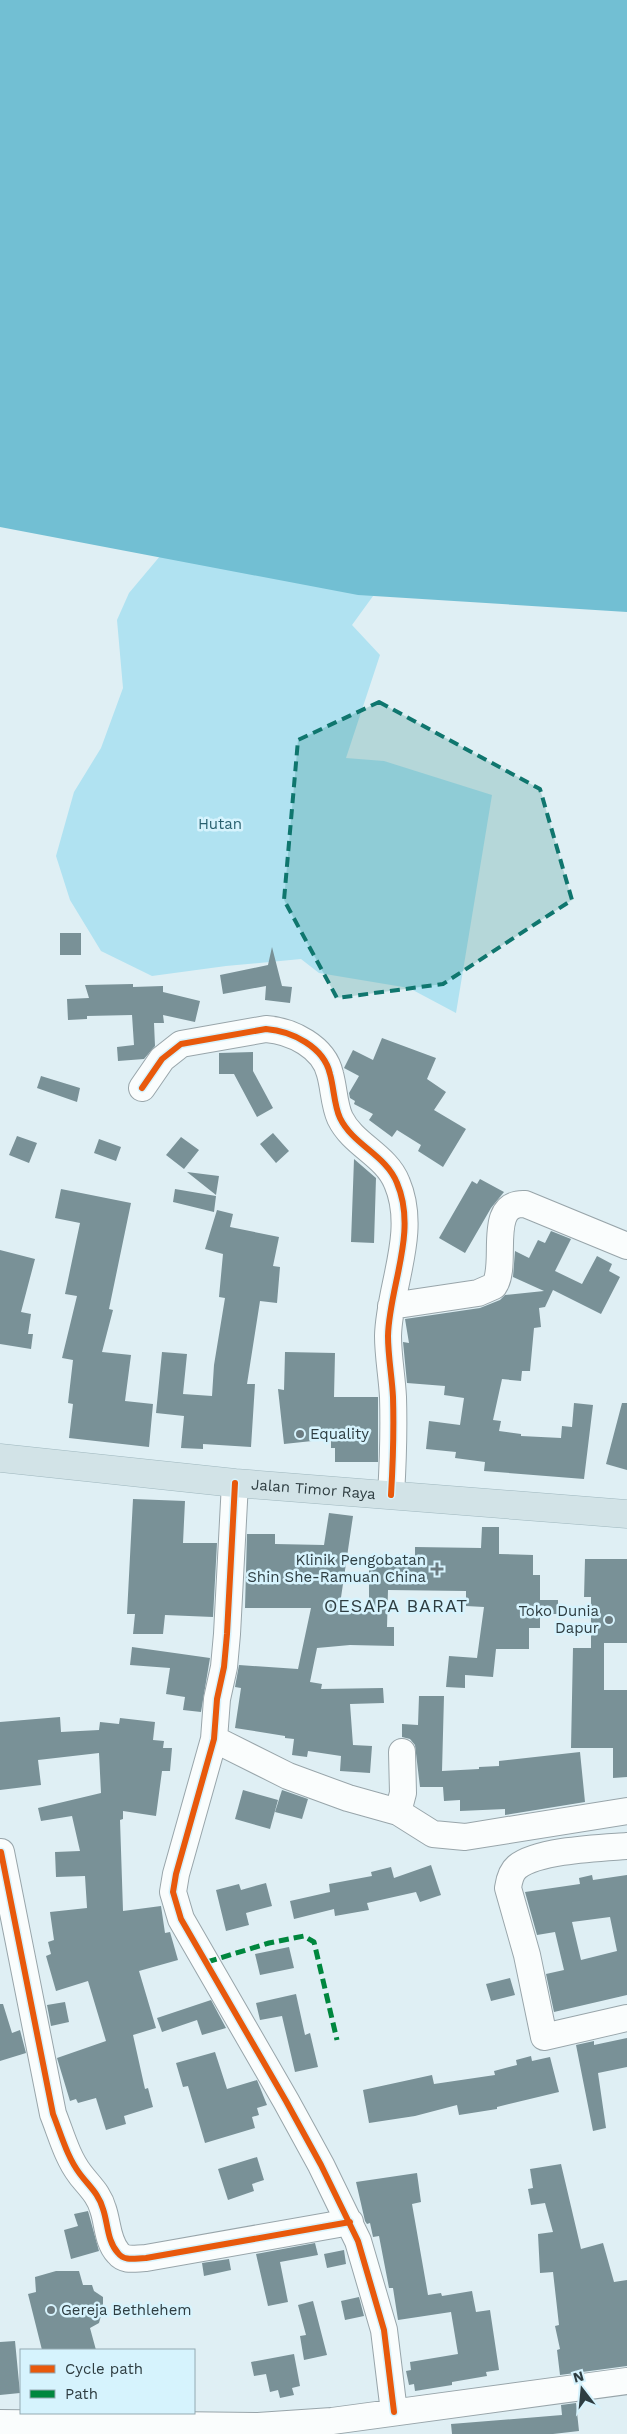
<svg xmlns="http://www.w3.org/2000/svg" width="627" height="2434" font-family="'Work Sans',sans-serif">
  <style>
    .green { fill: #b0e2f1 }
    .water { fill: #72bfd3 }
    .building { fill: #799197; fill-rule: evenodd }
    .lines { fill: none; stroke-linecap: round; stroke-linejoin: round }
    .minor-casing { stroke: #98a5aa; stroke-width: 28 }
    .highway-casing { stroke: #9fb7be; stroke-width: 29 }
    .minor { stroke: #fafdfd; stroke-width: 26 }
    .highway { stroke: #d2e3e7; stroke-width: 28 }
    .quiet { stroke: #00873e; stroke-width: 5; stroke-dasharray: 10 5; stroke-linecap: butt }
    .cycleway-casing { stroke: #d6f3fd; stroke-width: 9 }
    .cycleway { stroke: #e8590c; stroke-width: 6 }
    .marked { fill: #0f766e; fill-opacity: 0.2; stroke: #0f766e; stroke-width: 4; stroke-dasharray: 10 6; stroke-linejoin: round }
    .poi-dot { fill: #6c7b80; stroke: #d6f3fd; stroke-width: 2 }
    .labels { text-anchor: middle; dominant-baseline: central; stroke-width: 5; stroke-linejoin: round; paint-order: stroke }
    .park-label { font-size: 15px; fill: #28606f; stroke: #d6f3fd }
    .poi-label { font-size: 15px; fill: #2e3d41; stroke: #d6f3fd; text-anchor: start }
    .street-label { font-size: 15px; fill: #2e3d41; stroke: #d6f3fd }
    .quarter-label { font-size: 18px; letter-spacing: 1px; fill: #2e3d41; stroke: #d6f3fd }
  </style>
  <rect width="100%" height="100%" fill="#dfeff4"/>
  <path class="green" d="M 187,524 L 397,563 L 352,625 L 380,655 L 346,758 L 384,761 L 492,795 L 456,1013 L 409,988 L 319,973 L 301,959 L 226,966 L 152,976 L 101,951 L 70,900 L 56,856 L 74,792 L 101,748 L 123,688 L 117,620 L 129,593 Z"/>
  <path class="water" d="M 0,0 L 627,0 L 627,612 L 358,595 L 0,527 Z"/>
  <path class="building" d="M 60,933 L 81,933 L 81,955 L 60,955 Z
    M 272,947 L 282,986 L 292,987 L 290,1003 L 265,1000 L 266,986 L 223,994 L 220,975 L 268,965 Z
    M 133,984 L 133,987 L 163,986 L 163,992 L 200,1001 L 195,1022 L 163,1015 L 164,1023 L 154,1023 L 155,1046 L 144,1059 L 118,1061 L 117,1047 L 134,1045 L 132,1015 L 87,1016 L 87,1019 L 68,1020 L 67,999 L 89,998 L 85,985 Z
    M 382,1038 L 436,1058 L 427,1079 L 446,1092 L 434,1110 L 466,1129 L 443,1167 L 418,1151 L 421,1145 L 397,1130 L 392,1137 L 369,1120 L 373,1114 L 354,1104 L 355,1101 L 350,1098 L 349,1093 L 359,1076 L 344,1068 L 353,1050 L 373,1060 Z
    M 253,1052 L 253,1071 L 273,1108 L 257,1117 L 234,1074 L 219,1074 L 219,1053 Z
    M 41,1076 L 80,1088 L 77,1102 L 37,1088 Z
    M 273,1133 L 289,1151 L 276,1163 L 260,1144 Z
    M 17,1136 L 37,1143 L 29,1163 L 9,1155 Z
    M 181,1137 L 199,1150 L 184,1169 L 166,1155 Z
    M 99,1139 L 121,1147 L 116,1161 L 94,1153 Z
    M 354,1159 L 376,1178 L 374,1243 L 351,1242 Z
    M 187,1172 L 219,1176 L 216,1195 Z
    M 480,1179 L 504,1192 L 491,1208 L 465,1253 L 439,1238 L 472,1181 L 477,1184 Z
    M 61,1189 L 131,1203 L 109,1309 L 113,1310 L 102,1352 L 131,1355 L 125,1401 L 153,1404 L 149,1447 L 69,1438 L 73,1404 L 68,1403 L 73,1360 L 62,1358 L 77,1296 L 65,1294 L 80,1223 L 55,1218 Z
    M 175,1189 L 216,1196 L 214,1212 L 173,1202 Z
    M 217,1210 L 233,1214 L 230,1227 L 279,1237 L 273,1266 L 280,1267 L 277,1303 L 260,1301 L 247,1384 L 255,1384 L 251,1447 L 203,1444 L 203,1449 L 181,1448 L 184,1416 L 156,1413 L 162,1352 L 187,1354 L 183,1394 L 212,1396 L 214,1365 L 225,1298 L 219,1297 L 223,1254 L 205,1249 Z
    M 551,1231 L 571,1239 L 555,1271 L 582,1284 L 597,1256 L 612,1264 L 609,1271 L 620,1277 L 601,1314 L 553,1290 L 545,1307 L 539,1308 L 541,1327 L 534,1328 L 530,1371 L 522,1371 L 521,1381 L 502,1379 L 493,1420 L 501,1421 L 499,1431 L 521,1434 L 521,1436 L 561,1438 L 562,1426 L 572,1427 L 574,1403 L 593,1405 L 584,1479 L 484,1471 L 485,1462 L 455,1458 L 456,1452 L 426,1449 L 429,1421 L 460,1425 L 464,1398 L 444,1395 L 445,1386 L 407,1383 L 403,1342 L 409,1343 L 405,1319 L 480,1308 L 500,1300 L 505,1295 L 544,1291 L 513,1277 L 515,1251 L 529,1258 L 538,1240 L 545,1243 Z
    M 0,1250 L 35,1259 L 21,1312 L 31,1314 L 28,1334 L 33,1334 L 31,1349 L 0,1344 Z
    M 285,1352 L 335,1353 L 334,1397 L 378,1397 L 378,1462 L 335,1462 L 335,1448 L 331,1448 L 331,1439 L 284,1444 L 278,1389 L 284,1390 Z
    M 622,1403 L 627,1403 L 627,1470 L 606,1464 Z
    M 133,1499 L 185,1501 L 183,1543 L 217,1543 L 213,1617 L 165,1615 L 163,1634 L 133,1634 L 135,1614 L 127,1614 Z
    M 329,1513 L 353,1516 L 339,1611 L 369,1610 L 369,1563 L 415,1563 L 415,1547 L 481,1548 L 482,1527 L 499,1527 L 499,1554 L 533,1555 L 533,1575 L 540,1575 L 540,1600 L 558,1600 L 558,1614 L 540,1614 L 540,1628 L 529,1628 L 529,1649 L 496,1649 L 493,1677 L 465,1675 L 465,1688 L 446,1687 L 449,1656 L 477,1658 L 484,1607 L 466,1606 L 466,1591 L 388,1590 L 387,1627 L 394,1627 L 394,1646 L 350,1645 L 317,1648 L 310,1682 L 322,1684 L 321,1689 L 383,1688 L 384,1703 L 350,1704 L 353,1745 L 372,1746 L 370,1773 L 340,1771 L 341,1756 L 308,1751 L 307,1757 L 292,1755 L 294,1739 L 285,1738 L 285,1736 L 235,1728 L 241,1688 L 235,1687 L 239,1665 L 298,1669 L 311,1608 L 245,1608 L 247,1534 L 275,1534 L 275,1544 L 324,1545 Z
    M 585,1559 L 627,1559 L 627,1643 L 604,1643 L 604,1690 L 627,1690 L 627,1777 L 613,1778 L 613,1748 L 571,1748 L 573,1648 L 591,1648 L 591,1597 L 584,1597 Z
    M 132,1647 L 210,1658 L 201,1712 L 183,1710 L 185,1697 L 166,1694 L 170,1668 L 130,1665 Z
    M 419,1696 L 444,1696 L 442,1771 L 479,1769 L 479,1767 L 499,1766 L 499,1761 L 580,1752 L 585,1802 L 505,1815 L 505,1809 L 460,1811 L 460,1800 L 444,1801 L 443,1787 L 420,1787 L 415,1745 L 410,1739 L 402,1737 L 402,1724 L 418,1725 Z
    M 60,1717 L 61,1732 L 99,1730 L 100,1722 L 119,1724 L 120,1718 L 155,1722 L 153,1740 L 164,1741 L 163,1748 L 172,1748 L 170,1771 L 162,1771 L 156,1816 L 123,1811 L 123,1819 L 120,1820 L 123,1911 L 161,1906 L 165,1933 L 170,1932 L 178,1960 L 139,1971 L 156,2028 L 133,2035 L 145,2089 L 148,2088 L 153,2107 L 124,2116 L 126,2124 L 106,2130 L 96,2098 L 78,2103 L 76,2099 L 70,2101 L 57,2058 L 106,2041 L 88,1981 L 56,1991 L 46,1956 L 51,1954 L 48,1942 L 54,1940 L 50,1912 L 87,1908 L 85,1876 L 56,1877 L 55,1852 L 80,1851 L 72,1816 L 41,1821 L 38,1808 L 101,1793 L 99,1753 L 38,1760 L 41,1785 L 0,1790 L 0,1722 Z
    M 243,1790 L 278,1800 L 270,1829 L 235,1819 Z
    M 282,1790 L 308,1799 L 302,1819 L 275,1812 Z
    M 431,1865 L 441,1895 L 420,1902 L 416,1892 L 367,1903 L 369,1910 L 335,1916 L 334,1909 L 294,1919 L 290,1901 L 330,1892 L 329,1884 L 372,1876 L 371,1872 L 391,1867 L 394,1878 Z
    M 592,1875 L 593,1880 L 627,1875 L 627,1995 L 554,2012 L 546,1974 L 564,1970 L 555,1932 L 537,1935 L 525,1892 L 580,1884 L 579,1878 ZM 610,1917 L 617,1951 L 581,1960 L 572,1922 Z
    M 266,1883 L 272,1906 L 246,1913 L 249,1925 L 226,1931 L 216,1890 L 239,1884 L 241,1890 Z
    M 289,1947 L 294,1968 L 260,1975 L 255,1954 Z
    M 510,1978 L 515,1995 L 491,2001 L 486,1984 Z
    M 296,1994 L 305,2035 L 310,2033 L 318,2067 L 295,2072 L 282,2016 L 260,2020 L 256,2003 Z
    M 211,2000 L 226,2028 L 202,2035 L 197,2020 L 162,2032 L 157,2018 Z
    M 65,2002 L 69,2022 L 51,2026 L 47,2005 Z
    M 0,2004 L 3,2004 L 12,2033 L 20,2030 L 26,2053 L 0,2061 Z
    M 627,2038 L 627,2067 L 598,2073 L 606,2128 L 593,2131 L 576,2045 L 594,2041 L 594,2045 Z
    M 215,2052 L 227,2089 L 257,2080 L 267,2105 L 257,2108 L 259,2115 L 252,2117 L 255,2128 L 205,2143 L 188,2086 L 183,2087 L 176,2063 Z
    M 531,2056 L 532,2061 L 550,2057 L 559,2092 L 497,2107 L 497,2109 L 459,2115 L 457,2105 L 415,2116 L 369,2123 L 363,2090 L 432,2075 L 434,2084 L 495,2075 L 494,2071 L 517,2065 L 516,2060 Z
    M 257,2157 L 264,2180 L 252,2184 L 254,2191 L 228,2200 L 218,2169 Z
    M 561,2164 L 581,2249 L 603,2243 L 614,2282 L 627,2280 L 627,2366 L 560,2375 L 557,2350 L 560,2349 L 555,2326 L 559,2325 L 553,2272 L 540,2273 L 538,2234 L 553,2232 L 545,2203 L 531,2205 L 528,2189 L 533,2188 L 530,2169 Z
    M 417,2173 L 421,2202 L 412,2204 L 428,2295 L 441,2293 L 442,2296 L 472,2291 L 476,2312 L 490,2310 L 499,2370 L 486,2372 L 487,2376 L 452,2382 L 452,2385 L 415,2391 L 414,2384 L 409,2385 L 406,2371 L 411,2370 L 410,2362 L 458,2354 L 451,2312 L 398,2320 L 393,2288 L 389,2288 L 379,2236 L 373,2237 L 370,2223 L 367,2224 L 365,2221 L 356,2182 Z
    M 88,2211 L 99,2251 L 71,2259 L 64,2230 L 78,2226 L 74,2214 Z
    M 315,2243 L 318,2255 L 280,2262 L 288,2302 L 268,2306 L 256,2254 Z
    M 344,2250 L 346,2264 L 327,2268 L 324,2254 Z
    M 229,2259 L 231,2270 L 204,2276 L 202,2263 Z
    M 56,2271 L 79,2271 L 83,2285 L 92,2285 L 94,2291 L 103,2297 L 103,2308 L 99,2323 L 90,2328 L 96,2350 L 42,2350 L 28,2294 L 36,2292 L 35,2277 Z
    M 359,2297 L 364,2316 L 345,2320 L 341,2301 Z
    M 313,2301 L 327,2355 L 304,2360 L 300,2336 L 306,2335 L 298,2305 Z
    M 15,2341 L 20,2393 L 0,2395 L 0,2342 Z
    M 294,2354 L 300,2386 L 292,2388 L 294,2395 L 280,2398 L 278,2390 L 270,2392 L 266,2374 L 254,2376 L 251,2362 Z
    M 576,2403 L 579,2431 L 553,2434 L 452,2434 L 451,2424 L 562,2415 L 561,2405 Z"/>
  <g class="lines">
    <defs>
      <path id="minor" d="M 142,1088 L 162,1059 L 181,1044 L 266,1029 C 292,1031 324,1047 330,1074 C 334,1088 334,1105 340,1118 C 353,1145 386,1155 397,1183 C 418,1232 389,1287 388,1336 C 388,1356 392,1377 393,1397 C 394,1430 393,1462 391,1495
        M 391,1306 L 478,1293 L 494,1286 C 509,1265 485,1202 525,1204 L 627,1246
        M 235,1483 L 227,1634 L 224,1667 L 217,1699 L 214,1739 L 176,1874 L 173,1892 L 181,1919 L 286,2101 L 321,2165 L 358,2241 L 384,2330 L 394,2412
        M 214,1739 L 288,1776 L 348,1798 L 398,1812 L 403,1793 L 402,1752
        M 398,1812 L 433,1834 L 465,1837 L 627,1811
        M 627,1846 C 600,1848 538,1850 517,1867 C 511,1872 509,1881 508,1888 L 527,1955 L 544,2037 L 627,2018
        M 1,1852 L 53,2114 C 61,2134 67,2157 80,2174 C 89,2186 99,2194 103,2209 C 108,2223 107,2241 118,2253 C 125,2262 136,2258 146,2258 L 350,2222
        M 0,2423 L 258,2426 L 332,2421 L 627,2381"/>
      <g id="highway">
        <path id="s1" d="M 0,1458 L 235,1483 L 627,1514"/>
      </g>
    </defs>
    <use href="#minor" class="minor-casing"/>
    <use href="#highway" class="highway-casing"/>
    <use href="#minor" class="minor"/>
    <use href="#highway" class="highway"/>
    <path class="quiet" d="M 207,1962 L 269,1943 L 304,1936 L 314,1942 L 337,2040"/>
    <defs>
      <path id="cycleway" d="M 142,1088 L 162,1059 L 181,1044 L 266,1029 C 292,1031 324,1047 330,1074 C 334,1088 334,1105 340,1118 C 353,1145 386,1155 397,1183 C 418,1232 389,1287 388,1336 C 388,1356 392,1377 393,1397 C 394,1430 393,1462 391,1495
        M 235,1483 L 227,1634 L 224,1667 L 217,1699 L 214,1739 L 176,1874 L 173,1892 L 181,1919 L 286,2101 L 321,2165 L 358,2241 L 384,2330 L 394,2412
        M 1,1852 L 53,2114 C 61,2134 67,2157 80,2174 C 89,2186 99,2194 103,2209 C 108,2223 107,2241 118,2253 C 125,2262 136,2258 146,2258 L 350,2222"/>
    </defs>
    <use href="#cycleway" class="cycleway-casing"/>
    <use href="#cycleway" class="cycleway"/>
  </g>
  <path class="marked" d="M 379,702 L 540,789 L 572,900 L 443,984 L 337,998 L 284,900 L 298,740 Z"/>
  <g class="poi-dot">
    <circle cx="300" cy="1434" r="5"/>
    <path d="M434.5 1561.5h5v5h5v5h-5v5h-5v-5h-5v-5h5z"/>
    <circle cx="609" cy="1620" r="5"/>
    <circle cx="51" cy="2310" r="5"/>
  </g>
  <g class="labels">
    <g class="park-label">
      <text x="220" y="824">Hutan</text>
    </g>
    <g class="poi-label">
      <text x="310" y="1434">Equality</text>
      <text x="426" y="1560" text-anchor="end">Klinik Pengobatan<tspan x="426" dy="17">Shin She-Ramuan China</tspan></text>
      <text x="599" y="1611" text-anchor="end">Toko Dunia<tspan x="599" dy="17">Dapur</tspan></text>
      <text x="61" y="2310">Gereja Bethlehem</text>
    </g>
    <g class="street-label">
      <text stroke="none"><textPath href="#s1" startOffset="315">Jalan Timor Raya</textPath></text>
    </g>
    <g class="quarter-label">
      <text x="396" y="1605">OESAPA BARAT</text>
    </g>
  </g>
  <rect x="20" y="2349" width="175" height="65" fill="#d6f3fd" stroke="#93aab2"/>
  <rect x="30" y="2365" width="25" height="8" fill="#e8590c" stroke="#93aab2"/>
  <text x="65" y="2374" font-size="15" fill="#2e3d41">Cycle path</text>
  <rect x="30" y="2390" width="25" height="8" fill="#00873e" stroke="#93aab2"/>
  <text x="65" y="2399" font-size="15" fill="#2e3d41">Path</text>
  <g transform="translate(582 2389) rotate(344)" stroke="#d6f3fd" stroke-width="4" paint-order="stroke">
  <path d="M0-4L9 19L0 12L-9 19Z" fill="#2e3d41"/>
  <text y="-8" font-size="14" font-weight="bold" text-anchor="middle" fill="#2e3d41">N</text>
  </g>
</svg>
